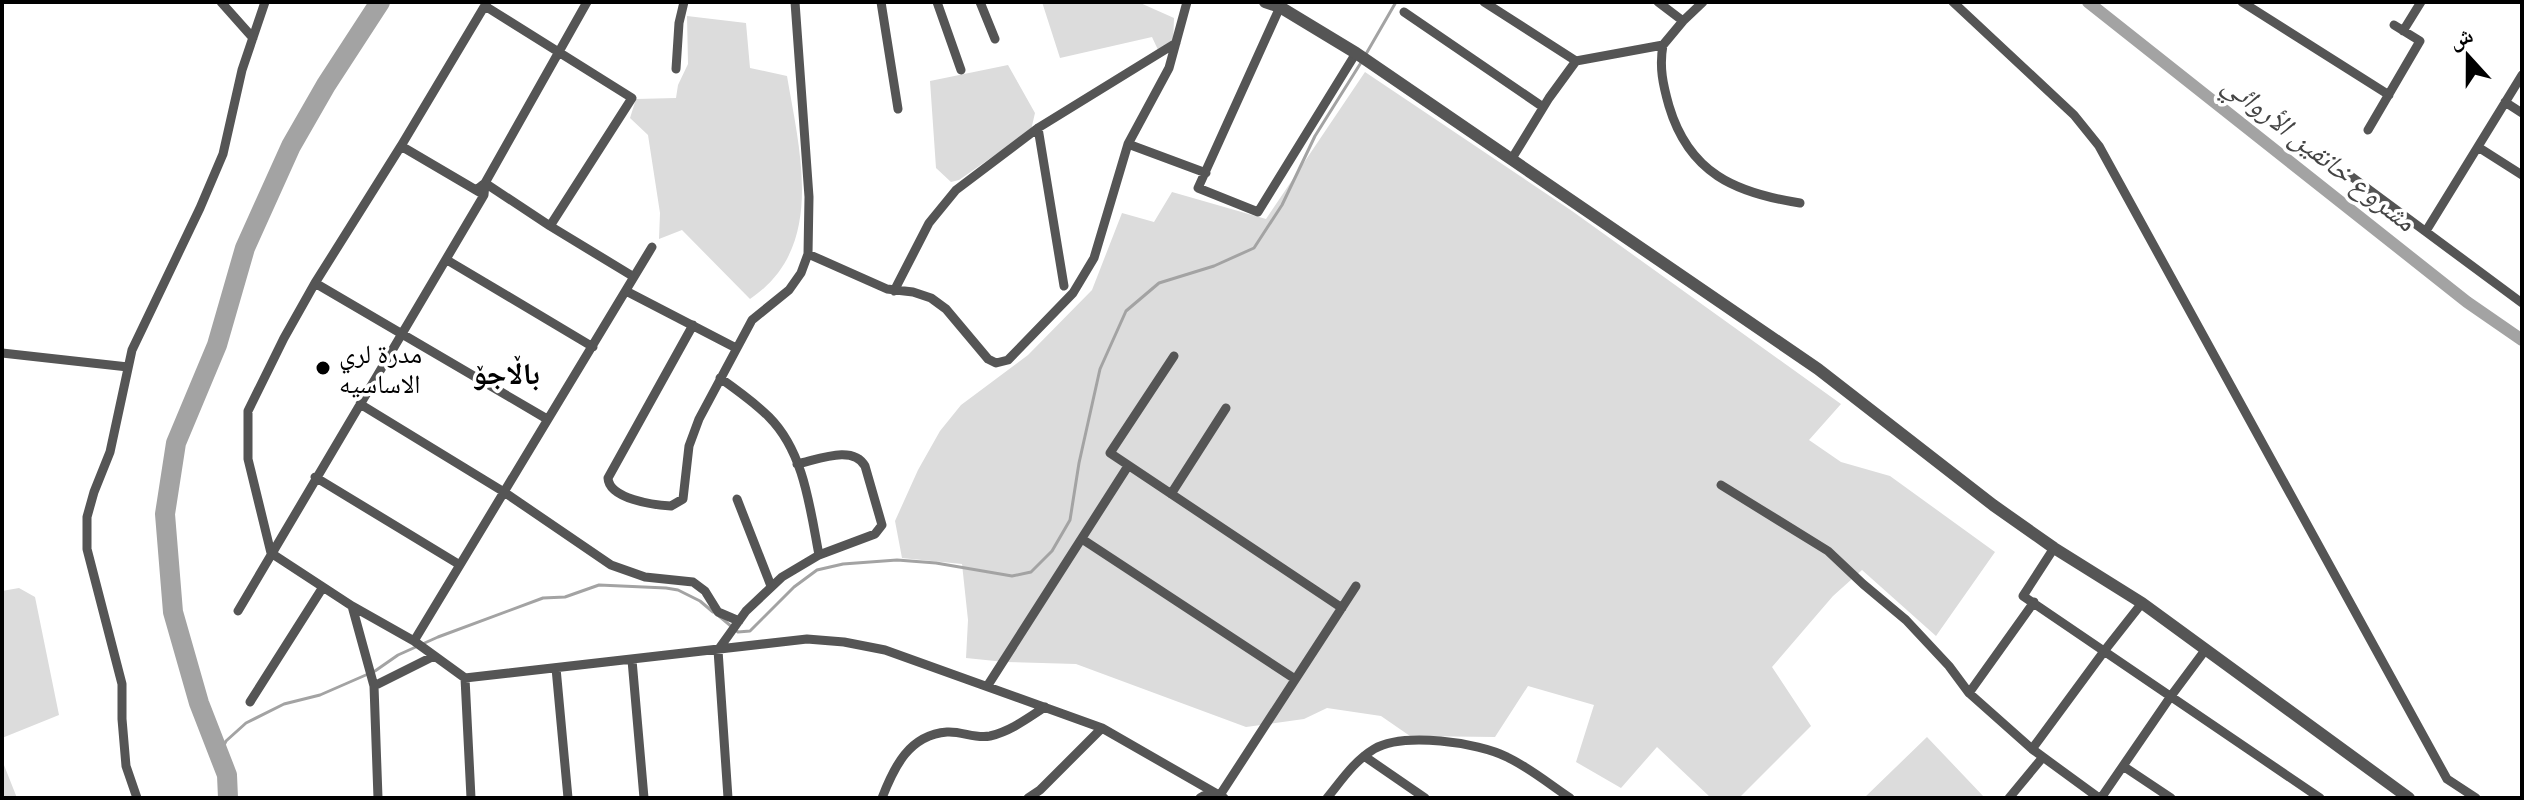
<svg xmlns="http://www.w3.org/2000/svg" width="2524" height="800" font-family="'Public Sans','Noto Naskh Arabic',sans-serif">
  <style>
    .green { fill: #dcdcdc }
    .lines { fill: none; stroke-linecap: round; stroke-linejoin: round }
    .stream { stroke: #a3a3a3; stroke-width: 3 }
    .canal { stroke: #a3a3a3; stroke-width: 12 }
    .river { stroke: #a3a3a3; stroke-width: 20 }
    .minor { stroke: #555; stroke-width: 9 }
    .tertiary { stroke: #555; stroke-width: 12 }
    .poi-dot { fill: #000; stroke: #fff; stroke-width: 3 }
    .labels { text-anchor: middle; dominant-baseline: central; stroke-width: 7; stroke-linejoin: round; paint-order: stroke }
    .poi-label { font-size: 26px; fill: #000; stroke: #fff; text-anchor: start }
    .water-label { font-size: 28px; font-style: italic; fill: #444; stroke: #fff }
    .quarter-label { font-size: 30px; font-weight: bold; fill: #000; stroke: #fff }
  </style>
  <rect width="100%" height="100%" fill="#fff"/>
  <path class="green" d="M 1042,2 L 1138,2 L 1174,18 L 1173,45 L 1159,52 L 1152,37 L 1060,58 Z
    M 687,16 L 746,23 L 750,68 L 787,76 C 800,153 826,248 750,299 L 682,230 L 659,239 L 660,213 L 648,135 L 630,118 L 636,99 L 676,98 L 678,85 L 688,64 Z
    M 1008,65 L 1035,113 L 1031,130 L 959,180 L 951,182 L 936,168 L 930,81 Z
    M 1365,72 L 1572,211 L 1841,404 L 1809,440 L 1841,462 L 1890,476 L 1995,552 L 1936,636 L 1862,570 L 1833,596 L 1772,667 L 1811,726 L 1739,798 L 1711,798 L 1657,747 L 1621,788 L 1576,762 L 1594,705 L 1528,686 L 1495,737 L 1410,736 L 1381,716 L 1327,708 L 1304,719 L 1246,727 L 1076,664 L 1005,662 L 966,658 L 968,620 L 962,564 L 902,558 L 895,521 L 918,470 L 940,431 L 961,405 L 1028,355 L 1092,290 L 1122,213 L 1154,222 L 1172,192 L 1266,219 Z
    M 19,588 L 35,597 L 59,715 L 2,738 L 2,591 Z
    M 1927,737 L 1985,798 L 1864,798 Z
    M 2,760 L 17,798 L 2,798 Z"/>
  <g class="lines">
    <path class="stream" d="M 1366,54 L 1396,2
      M 719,616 L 738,632 L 750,631 L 794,587 L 817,570 L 843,564 L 897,560 L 936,563 L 1012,576 L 1031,572 L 1052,551 L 1070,520 L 1079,463 L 1100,369 L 1126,311 L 1159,283 L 1214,266 L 1254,248 L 1282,205 L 1315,136 L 1362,61
      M 219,755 L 226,741 L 246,723 L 284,704 L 320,695 L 375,671 L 398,655 L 438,637 L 543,598 L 565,597 L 599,585 L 666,588 L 678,590 L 700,601 L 713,612"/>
    <path class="canal" d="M 2088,2 L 2467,302 L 2522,340"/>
    <path class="river" d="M 228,798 L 227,775 L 199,703 L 173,612 L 165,514 L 176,443 L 217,345 L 245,248 L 291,146 L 326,85 L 380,2"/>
    <path class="minor" d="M 221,2 L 253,38
      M 487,2 L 401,146 L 315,283 L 284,338 L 248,411 L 248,459 L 271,553 L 352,606 L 414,641 L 465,678 L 807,639 L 844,642 L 885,650 L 1102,728 L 1224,798
      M 881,2 L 898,109
      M 937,2 L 961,70
      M 980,2 L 995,39
      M 1484,2 L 1576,61
      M 1658,2 L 1683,21
      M 1953,2 L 2074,115 L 2099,146 L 2447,779 L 2476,798
      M 2242,2 L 2389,95
      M 485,6 L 632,98 L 550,226
      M 1280,7 L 1198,188 L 1258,212 L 1356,53
      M 1404,12 L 1543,107
      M 2403,31 L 2421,2
      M 1663,45 C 1659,67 1663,85 1669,106 C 1689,173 1735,193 1800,203
      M 676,69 L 679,23 L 684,2
      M 2505,102 L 2522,113
      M 1038,128 L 1064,286
      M 2368,130 L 2420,41 L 2394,25
      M 1128,144 L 1206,173
      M 401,146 L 481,193
      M 2478,147 L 2522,175
      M 1511,160 L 1549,98 L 1576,61 L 1663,45 L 1683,21 L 1703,2
      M 2348,174 L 2522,303
      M 476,190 L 485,183 L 550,226 L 634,277
      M 2426,231 L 2522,75
      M 808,254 L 887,289 L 913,292 L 931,298 L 946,309 L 988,359 L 996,363 L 1008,360 L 1073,293 L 1094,258 L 1128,144 L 1169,68 L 1187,2
      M 447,260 L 593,347
      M 315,283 L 547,419
      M 626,291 L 736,348
      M 894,291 L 929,223 L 956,190 L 1038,128 L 1176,43
      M 693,325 L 608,478 C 609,499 654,505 671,506 L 683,499 L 689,446 L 699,419 L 752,320 L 789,290 L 801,273 L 808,254 L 809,197 L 795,2
      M 2,353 L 128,367
      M 1174,356 L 1110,453 L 1342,608
      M 720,378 C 737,390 754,402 769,417 C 804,452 810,508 819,555
      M 360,404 L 504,492 L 611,565 L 645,577 L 693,582 L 705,591 L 718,612 L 739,621
      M 315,477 L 460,565
      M 1721,485 L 1828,551 L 1863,584 L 1906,620 L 1949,666 L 1969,693 L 2032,749 L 2099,798
      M 1171,494 L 1226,408
      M 737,499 L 771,586
      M 1082,539 L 1295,679
      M 2054,548 L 2023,596 L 2320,798
      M 352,606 L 374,686 L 378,798
      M 238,611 L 484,195 L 485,183 L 587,2
      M 414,641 L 652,247
      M 632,660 L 644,798
      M 556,668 L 568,798
      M 465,678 L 471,798
      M 988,685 L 1128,466
      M 374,686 L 434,656
      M 1969,693 L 2034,602
      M 250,702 L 323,587
      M 2032,749 L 2105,650 L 2142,603
      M 1364,756 L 1425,798
      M 2123,766 L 2171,798
      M 1220,795 L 1356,586
      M 137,798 L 126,766 L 122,719 L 122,684 L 87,549 L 87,517 L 94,492 L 110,452 L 132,350 L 200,208 L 223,154 L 242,70 L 265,2
      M 728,798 L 718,650 L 746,611 L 782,577 L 819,555 L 875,534 L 882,525 L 865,466 C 853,444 817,460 797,464
      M 882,798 C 894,767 909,735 947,732 C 962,731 975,739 990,736 C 1011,731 1028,718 1045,707
      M 1028,798 L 1040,790 L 1102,728
      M 1200,798 L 1212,791
      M 1327,798 C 1341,781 1354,761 1374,749 C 1403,732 1478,742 1507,757 C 1530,768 1549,784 1570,798
      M 2009,798 L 2043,757
      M 2101,798 L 2171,696 L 2206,649"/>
    <path class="tertiary" d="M 1265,2 L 1280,7 L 1356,53 L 1818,369 L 1993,505 L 2054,548 L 2142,603 L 2409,798"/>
  </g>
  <circle class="poi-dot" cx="323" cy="368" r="8"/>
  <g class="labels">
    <g class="poi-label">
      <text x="339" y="353">مدرة لري<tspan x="339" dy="30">الاساسیه</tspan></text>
    </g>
    <g class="water-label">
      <text transform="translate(2320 152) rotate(38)">مشروع خانقين الأروائي</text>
    </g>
    <g class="quarter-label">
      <text x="506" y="373">باڵاجۆ</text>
    </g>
  </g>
  <rect width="2524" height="800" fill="none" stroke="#000000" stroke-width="8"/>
  <g transform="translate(2468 56) rotate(339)" stroke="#ffffff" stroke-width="6" paint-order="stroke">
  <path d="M0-6L14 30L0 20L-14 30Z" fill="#000000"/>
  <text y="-12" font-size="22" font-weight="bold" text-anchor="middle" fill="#000000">ش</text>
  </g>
</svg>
